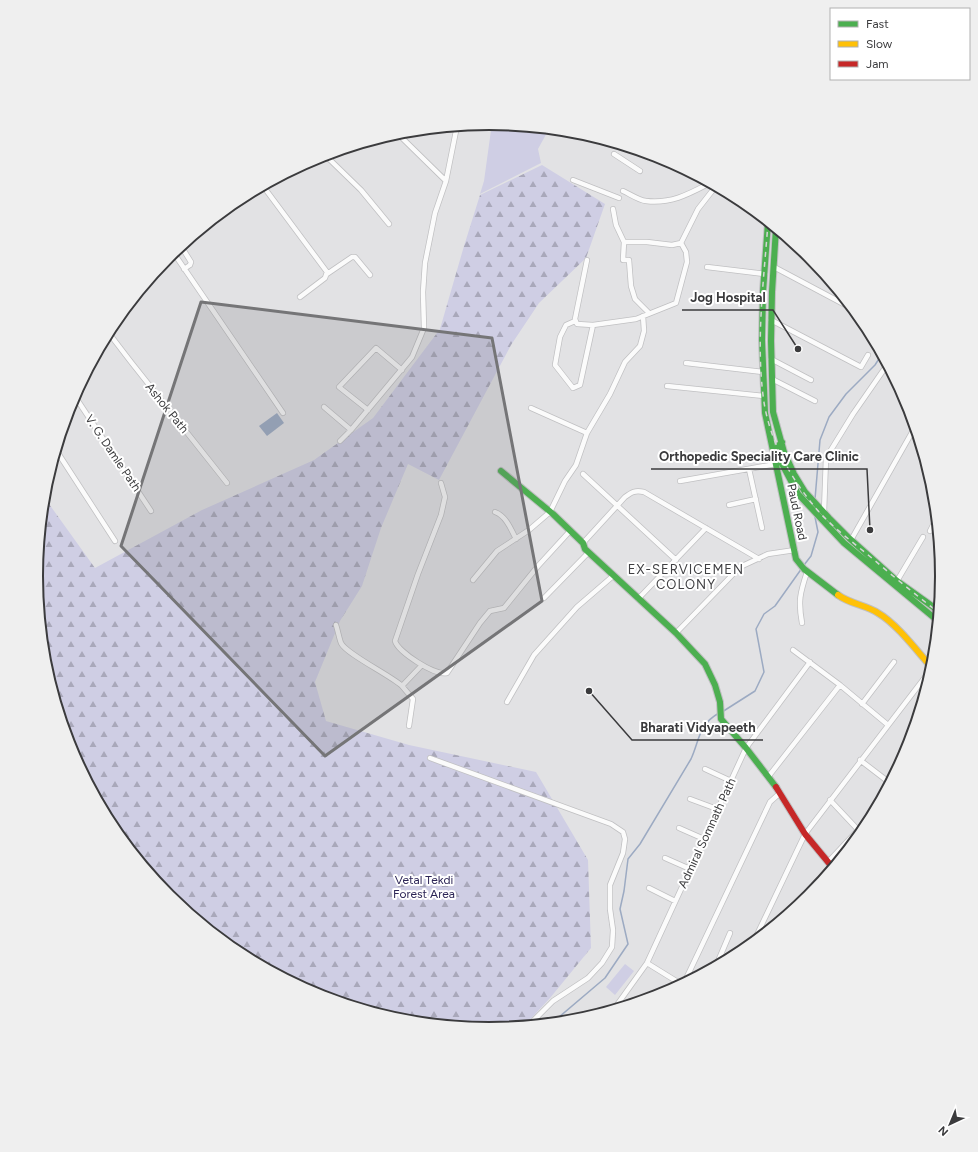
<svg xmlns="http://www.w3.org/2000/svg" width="978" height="1152" font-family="Figtree,sans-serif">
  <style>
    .grass { fill: #cfcee4 }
    .forest { fill: url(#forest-firs) }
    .water { fill: #9caac2 }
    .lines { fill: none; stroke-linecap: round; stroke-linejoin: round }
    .stream { stroke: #9caac2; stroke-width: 1.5 }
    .street-casing { stroke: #c0c0c2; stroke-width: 6 }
    .fast-casing { stroke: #c0c0c2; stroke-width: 8 }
    .slow-casing { stroke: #c0c0c2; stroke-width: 8 }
    .jam-casing { stroke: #c0c0c2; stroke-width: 8 }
    .street { stroke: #fbfbfb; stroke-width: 4.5 }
    .fast { stroke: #4caf50; stroke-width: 6 }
    .slow { stroke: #ffc107; stroke-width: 6 }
    .jam { stroke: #c62828; stroke-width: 6 }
    .rail { stroke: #d5d5d6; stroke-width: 1.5; stroke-dasharray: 5 5; stroke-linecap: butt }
    .marked { fill: #757577; fill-opacity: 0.2; stroke: #757577; stroke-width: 3; stroke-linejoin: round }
    .labels { text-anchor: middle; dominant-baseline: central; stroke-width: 4; stroke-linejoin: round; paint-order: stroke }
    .street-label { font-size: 12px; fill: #3b3b3d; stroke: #fff }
    .park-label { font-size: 12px; fill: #2c2556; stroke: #fff }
    .neighbourhood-label { font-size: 13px; letter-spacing: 1px; fill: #404043; stroke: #fff }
    .rim { fill: none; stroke: #3b3b3d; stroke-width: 2 }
    .leader { fill: none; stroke: #3b3b3d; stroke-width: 1.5 }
    .callout-dot { fill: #3b3b3d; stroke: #fff; stroke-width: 1.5 }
    .callout-label { font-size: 13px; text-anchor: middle; font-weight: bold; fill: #3b3b3d; stroke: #fff; stroke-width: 4; stroke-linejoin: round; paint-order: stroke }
  </style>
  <defs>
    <pattern id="forest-firs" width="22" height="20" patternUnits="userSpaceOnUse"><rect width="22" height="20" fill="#cfcee4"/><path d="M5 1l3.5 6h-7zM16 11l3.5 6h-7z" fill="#a9a8ba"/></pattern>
  </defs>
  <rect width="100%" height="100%" fill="#e2e2e4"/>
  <path class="grass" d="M 492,123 L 549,129 L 538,149 L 541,163 L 480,194 L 484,181 Z
    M 625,964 L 634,971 L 615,995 L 606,987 Z"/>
  <path class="forest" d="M 542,165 L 605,204 L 586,258 L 539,303 L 511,345 L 439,480 L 408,464 L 381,528 L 362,586 L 340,621 L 315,682 L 326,721 L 409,745 L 536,772 L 588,860 L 591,948 L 550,998 L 524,1026 L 489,1029 L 400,1020 L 315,994 L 237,953 L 169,896 L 112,827 L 70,749 L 45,664 L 36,576 L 44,497 L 95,568 L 202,510 L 314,460 L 373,418 L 440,329 L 464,246 L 480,195 Z"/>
  <path class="water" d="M 277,413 L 284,423 L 267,436 L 259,426 Z"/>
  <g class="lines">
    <path class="stream" d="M 815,499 L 820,440 L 829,417 L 846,394 L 875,365 L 882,354
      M 804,565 L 811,556 L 818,532 L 815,517
      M 722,712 L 755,691 L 764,672 L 756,629 L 764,614 L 775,606 L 802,568
      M 552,1023 L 605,978 L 628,944 L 620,909 L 624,891 L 628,859 L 640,844 L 691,759 C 700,739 698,725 719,713"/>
    <defs>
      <path id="street" d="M 397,133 L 446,181
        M 614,154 L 640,171
        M 325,155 L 361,190 L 389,224
        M 573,180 L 619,198
        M 263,186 L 327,272 L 325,278 L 300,297
        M 623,191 C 630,194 638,200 646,201 C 671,204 689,194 710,183
        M 613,209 L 616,225 L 624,242 L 647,242 L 672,245 L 681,243
        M 624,242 L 623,260 L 629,260 L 631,286 L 635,299 L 649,313
        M 181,246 L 191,262 L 190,265 L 184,269
        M 173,252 L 283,413
        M 587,260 L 575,319 L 577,324 L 593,325 L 636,319 L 676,303 L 687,262 L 686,252 L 681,243 L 698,209 L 716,186
        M 707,267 L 765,274
        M 774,267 L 853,309
        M 327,274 L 352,257 L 355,257 L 370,275
        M 771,320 L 861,367 L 868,355
        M 575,321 L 566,325 L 560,337 L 555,365 L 573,388 L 580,385 L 593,325
        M 108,332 L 131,362 L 227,483
        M 771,359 L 811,380
        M 686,363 L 763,372
        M 772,379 L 815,401
        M 667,386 L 764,396
        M 74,395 L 151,511
        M 324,407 L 351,430 L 412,357 L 424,328 L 423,292 L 425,263 L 435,213 L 446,181 L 457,126
        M 531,408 L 587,433
        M 368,410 L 339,387 L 376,348 L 402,370
        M 340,441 L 351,430
        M 56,450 L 115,541
        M 749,469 L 762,528
        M 583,474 L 676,560
        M 680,481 L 776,464
        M 441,483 L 445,497 L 441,515 L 418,574 L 395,641 C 398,652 435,676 447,673 L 480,623 L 490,611 L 504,608 L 538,566 L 570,531
        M 729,505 L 756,499
        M 495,512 C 506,516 511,529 516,539
        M 824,512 L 826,458 L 853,414 L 887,365
        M 930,531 L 936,519
        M 851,540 L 915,427
        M 583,543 L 625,497 C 632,492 635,490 644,492 L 759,559
        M 473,580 L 497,551 L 529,530 L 550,512 L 565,481 L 576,465 L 587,433 L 610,394 L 625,362 L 640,346 L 644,331 L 643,316
        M 897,581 L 923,537
        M 544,598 L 588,553
        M 638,599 L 706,528
        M 802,623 C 798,601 800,593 807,572
        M 336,625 C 338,631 339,638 341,643 C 346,654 390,675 402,686 L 422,665
        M 676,633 L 740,567 L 768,554 L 795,550
        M 793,650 L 840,685
        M 402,686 L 413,699 L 409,726
        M 507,702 L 534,655 L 577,607 L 613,576
        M 862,704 L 894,662
        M 430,758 L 611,824 L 623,832 L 625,839 L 623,853 L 610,885 L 610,909 L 613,930 L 612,947 L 602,963 L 588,978 L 553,1001 L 529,1025
        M 860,760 L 890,783
        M 705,769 L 731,781
        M 768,777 L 840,685 L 888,725
        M 690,799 L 717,809
        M 830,800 L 861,833
        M 679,828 L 704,839
        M 665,858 L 690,869
        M 828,862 L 858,830 L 878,804
        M 649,888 L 675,901
        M 753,943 L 805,834 L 932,668
        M 647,963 L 681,984
        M 716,966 L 730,933
        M 684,983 L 770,802 L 780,793
        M 614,1009 L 647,963 L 746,748 L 810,662"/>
      <path id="fast" d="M 768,222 L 763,292 L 762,340 L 765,413 L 796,559 L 804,569 L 838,595
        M 776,228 L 772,292 L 771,341 L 773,412 L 784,452 L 794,474 L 805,492 L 829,518 L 849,538 L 897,581 L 939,611
        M 782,442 L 778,446 L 777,450 L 780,460 L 798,494 L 844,543 L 938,621
        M 501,471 L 553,514 L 583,543 L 585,549 L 676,633 L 705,664 L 715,685 L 720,702 L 721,719 L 746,748 L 776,787"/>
      <path id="slow" d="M 838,595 C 850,604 866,605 878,613 C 897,624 917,651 932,668"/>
      <path id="jam" d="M 776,787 L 805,834 L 833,868"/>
    </defs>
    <use href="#street" class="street-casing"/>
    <use href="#fast" class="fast-casing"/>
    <use href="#slow" class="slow-casing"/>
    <use href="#jam" class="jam-casing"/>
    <use href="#street" class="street"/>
    <use href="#fast" class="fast"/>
    <use href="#slow" class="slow"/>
    <use href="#jam" class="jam"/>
    <path class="rail" d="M 768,222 C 764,279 756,338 763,395 C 768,439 791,480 820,513 C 836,530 855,544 873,559 C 894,577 916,595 938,612"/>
  </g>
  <path class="marked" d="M 201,302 L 492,338 L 542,601 L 325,756 L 121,546 Z"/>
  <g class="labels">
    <g class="street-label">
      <text transform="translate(167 408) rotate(51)">Ashok Path</text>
      <text transform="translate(113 453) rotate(56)">V. G. Damle Path</text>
      <text transform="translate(797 512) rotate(78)">Paud Road</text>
      <text transform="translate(707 833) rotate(-65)">Admiral Somnath Path</text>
    </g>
    <g class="park-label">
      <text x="424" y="880">Vetal Tekdi<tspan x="424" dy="14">Forest Area</tspan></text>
    </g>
    <g class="neighbourhood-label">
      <text x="686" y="569">EX-SERVICEMEN<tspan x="686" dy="15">COLONY</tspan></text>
    </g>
  </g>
  <path d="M0 0H978V1152H0ZM43 576a446 446 0 1 1 892 0a446 446 0 1 1-892 0Z" fill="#efefef" fill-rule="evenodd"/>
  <path class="rim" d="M43 576a446 446 0 1 1 892 0a446 446 0 1 1-892 0Z"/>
  <path class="leader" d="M798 349L773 310H682M870 530L867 469H651M589 691L632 740H763"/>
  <g class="callout-dot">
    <circle cx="798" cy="349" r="4"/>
    <circle cx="870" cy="530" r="4"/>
    <circle cx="589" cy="691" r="4"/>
  </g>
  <g class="callout-label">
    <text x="728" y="302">Jog Hospital</text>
    <text x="759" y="461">Orthopedic Speciality Care Clinic</text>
    <text x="698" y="732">Bharati Vidyapeeth</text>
  </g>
  <rect x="830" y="8" width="140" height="72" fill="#ffffff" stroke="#b1b1b1"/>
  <rect x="838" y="21" width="20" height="6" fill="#4caf50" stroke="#b1b1b1"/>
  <text x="866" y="28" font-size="12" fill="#3b3b3d">Fast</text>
  <rect x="838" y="41" width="20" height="6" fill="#ffc107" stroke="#b1b1b1"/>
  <text x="866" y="48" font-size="12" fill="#3b3b3d">Slow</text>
  <rect x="838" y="61" width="20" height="6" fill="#c62828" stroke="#b1b1b1"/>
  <text x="866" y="68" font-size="12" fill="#3b3b3d">Jam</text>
  <g transform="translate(950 1124) rotate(224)" stroke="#ffffff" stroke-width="3" paint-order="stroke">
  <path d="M0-3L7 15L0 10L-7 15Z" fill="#3b3b3d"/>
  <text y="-6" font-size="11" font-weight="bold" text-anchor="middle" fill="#3b3b3d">N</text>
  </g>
</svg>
